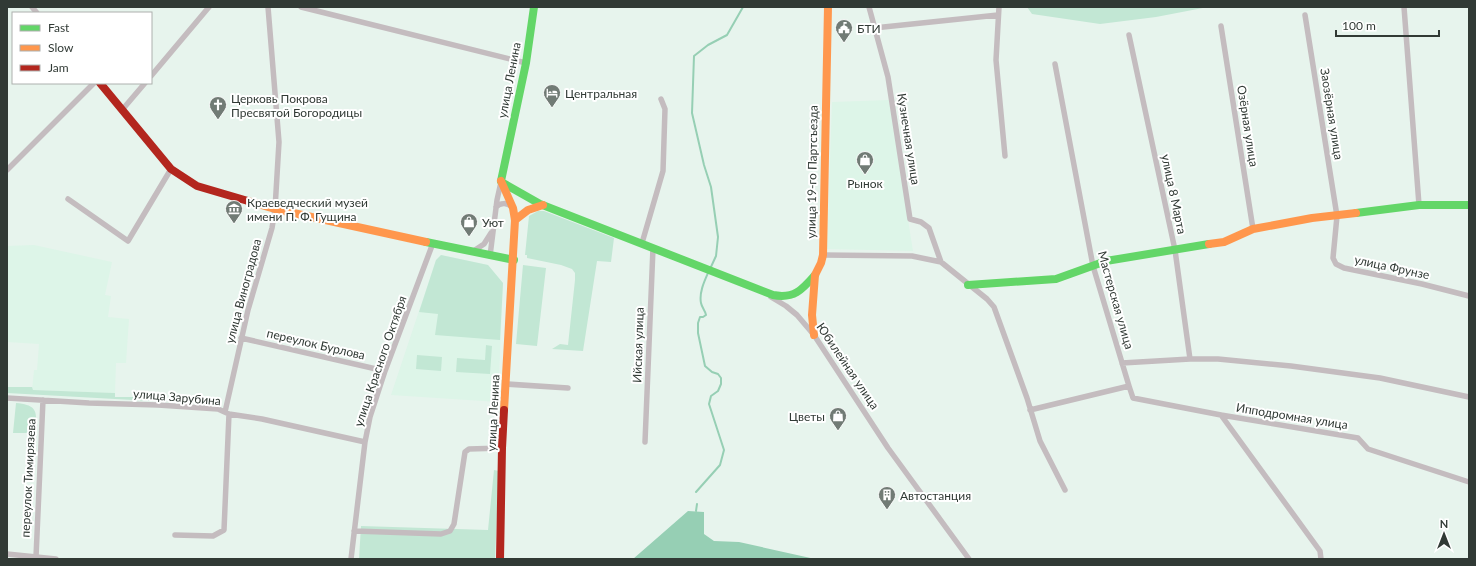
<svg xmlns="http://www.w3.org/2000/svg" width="1476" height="566" font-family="Lato,sans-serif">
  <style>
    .built { fill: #ddf5e8 }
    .green { fill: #c2e7d4 }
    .water { fill: #96cfb4 }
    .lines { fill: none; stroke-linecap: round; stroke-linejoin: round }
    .stream { stroke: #96cfb4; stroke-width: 2 }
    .street { stroke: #c4bcbf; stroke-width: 5.5 }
    .fast { stroke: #63d668; stroke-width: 8 }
    .slow { stroke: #ff974d; stroke-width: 8 }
    .jam { stroke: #b3261e; stroke-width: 8 }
    .labels { text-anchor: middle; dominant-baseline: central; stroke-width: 4; stroke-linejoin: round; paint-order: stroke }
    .poi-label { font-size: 12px; fill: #313a35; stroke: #fff; text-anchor: start }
    .street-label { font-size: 12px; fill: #313a35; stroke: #fff }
  </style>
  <rect width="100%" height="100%" fill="#e7f4ed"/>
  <path class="built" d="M 889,100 L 913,251 L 827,249 L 832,102 Z
    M 34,245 L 112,262 L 105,295 L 111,296 L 108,317 L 129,319 L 126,363 L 116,363 L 115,393 L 32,390 L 34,370 L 37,370 L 39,344 L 7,342 L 7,246 Z
    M 441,255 L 488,265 L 503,283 L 498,402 L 391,395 L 436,260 Z"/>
  <path class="green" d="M 1027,7 L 1208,7 L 1156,17 L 1100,24 L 1032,14 Z
    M 538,211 L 544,211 L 614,238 L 611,262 L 597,261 L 583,351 L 552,349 L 560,344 L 568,345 L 575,280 L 575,273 L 572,269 L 561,265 L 527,258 L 527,255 L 525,255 L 529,216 Z
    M 441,255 L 488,265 L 503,283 L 500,340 L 435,335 L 438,314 L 419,312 L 436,260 Z
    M 523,265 L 546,268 L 537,346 L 516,344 Z
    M 486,345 L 492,346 L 490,374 L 456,372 L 457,358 L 485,360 Z
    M 417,355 L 442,357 L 441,371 L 416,369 Z
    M 7,387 L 32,387 L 33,390 L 115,393 L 115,397 L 154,397 L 154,400 L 151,401 L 7,393 Z
    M 16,403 C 40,405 36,414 36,433 L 13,433 Z
    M 494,470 L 499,471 L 495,559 L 359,559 L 361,526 L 488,530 Z"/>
  <path class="water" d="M 688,511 L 704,512 L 704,534 L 714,541 L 739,542 L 815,559 L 633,559 Z"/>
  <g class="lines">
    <path class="stream" d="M 710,269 L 716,256 L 718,237 L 711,187 L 704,165 L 692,113 L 694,56 L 708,45 L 727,35 L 743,7
      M 696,492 L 720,465 L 724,450 L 709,404 L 711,396 L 718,391 L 721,384 L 721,378 L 718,374 L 712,372 L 705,366 L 698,333 L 698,323 L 700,317 L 703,317 L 706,315 C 705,310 702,308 701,303 C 699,293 704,282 708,273
      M 696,511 L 697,504"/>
    <path class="street" d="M 32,7 L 37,13
      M 301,7 L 526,63
      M 869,7 L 888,77 L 910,219 L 921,222 L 929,228 L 941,262
      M 999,7 L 996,60 L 1005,156
      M 1404,7 L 1419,205
      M 1305,15 L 1337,216 L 1333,258 L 1336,264 L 1344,268 L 1422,284 L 1469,296
      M 1221,26 L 1253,229
      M 874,28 L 998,15
      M 1129,35 L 1175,250 L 1190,359
      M 1055,64 L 1093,266 L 1129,386
      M 151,76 L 209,7
      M 122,110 L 145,83
      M 7,170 L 94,83
      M 68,199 L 128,241 L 171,169
      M 496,207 C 500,203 507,202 512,207
      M 642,243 L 663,171 L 665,109 L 661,99
      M 472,252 L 484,244 L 491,233
      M 823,255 L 912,256 L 941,262 L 987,299 L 994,307 L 1027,398 L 1040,441 L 1065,490
      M 490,256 L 497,200 L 501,182
      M 771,297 L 786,306 L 797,315 L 814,335 L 888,448 L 969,559
      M 241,338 L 385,371
      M 1122,363 L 1190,359 L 1218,359 L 1291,366 L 1380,378 L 1469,397
      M 506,384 L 568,388
      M 7,398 L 89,403 L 158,405 L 218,409 L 229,414 L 262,419 L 365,442
      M 1030,410 L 1129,386 L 1133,398 L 1221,415 L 1320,551 L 1321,559
      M 225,412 L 248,310 L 272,228 L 275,209 L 279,142 L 268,7
      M 1221,415 L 1358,438 L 1368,449 L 1469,482
      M 645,442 L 653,248
      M 354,531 L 441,534 L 450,531 L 454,524 L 465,452 L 469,449 L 502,448
      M 175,535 L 213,536 L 224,530 L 229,414
      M 7,554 L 56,559
      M 36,557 L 43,400
      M 351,559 L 365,442 L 370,417 L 385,371 L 433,243"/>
    <path class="fast" d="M 501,181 L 526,63 L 534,7
      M 503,183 L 540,204 L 773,295 C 794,299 802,290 815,275
      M 1356,213 L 1419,205 L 1469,205
      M 426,242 L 514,260
      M 968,285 L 1056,279 L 1106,261 L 1209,244"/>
    <path class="slow" d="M 501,181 L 513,208 L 515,220 L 504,410
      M 248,201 L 275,209 L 426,242
      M 515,220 L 528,210 L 543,205
      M 1209,244 L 1224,242 L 1253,229 L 1312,218 L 1356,213
      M 814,335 L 812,315 L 815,275 L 821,263 L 823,255 L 828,7"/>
    <path class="jam" d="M 100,83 L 171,169 L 197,186 L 248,201
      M 500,559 L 502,448 L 504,410"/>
  </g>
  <defs>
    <symbol id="civic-pin" viewBox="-11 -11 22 30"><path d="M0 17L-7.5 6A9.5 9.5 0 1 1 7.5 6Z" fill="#717b75" stroke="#fff"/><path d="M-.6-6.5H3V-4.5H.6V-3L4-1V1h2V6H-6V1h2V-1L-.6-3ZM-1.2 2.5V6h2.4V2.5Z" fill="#fff"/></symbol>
    <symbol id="hotel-pin" viewBox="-11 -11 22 30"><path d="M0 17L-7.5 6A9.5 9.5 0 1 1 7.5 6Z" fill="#717b75" stroke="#fff"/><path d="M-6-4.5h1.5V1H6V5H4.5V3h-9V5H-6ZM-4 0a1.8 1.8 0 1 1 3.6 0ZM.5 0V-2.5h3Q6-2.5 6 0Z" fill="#fff"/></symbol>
    <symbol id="church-pin" viewBox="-11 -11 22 30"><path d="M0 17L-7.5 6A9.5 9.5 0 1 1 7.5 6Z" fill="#717b75" stroke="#fff"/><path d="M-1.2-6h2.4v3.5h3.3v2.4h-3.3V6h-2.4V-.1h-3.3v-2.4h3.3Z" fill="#fff"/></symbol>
    <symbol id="shop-pin" viewBox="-11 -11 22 30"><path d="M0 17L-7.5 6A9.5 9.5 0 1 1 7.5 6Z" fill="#717b75" stroke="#fff"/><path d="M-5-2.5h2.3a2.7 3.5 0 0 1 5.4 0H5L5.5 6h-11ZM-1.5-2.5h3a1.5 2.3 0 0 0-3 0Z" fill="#fff"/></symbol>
    <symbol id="museum-pin" viewBox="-11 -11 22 30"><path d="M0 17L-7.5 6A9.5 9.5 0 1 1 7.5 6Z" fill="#717b75" stroke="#fff"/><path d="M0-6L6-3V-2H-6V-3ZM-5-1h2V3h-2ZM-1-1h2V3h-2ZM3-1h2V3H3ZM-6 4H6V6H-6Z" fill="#fff"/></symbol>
    <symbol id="building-pin" viewBox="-11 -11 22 30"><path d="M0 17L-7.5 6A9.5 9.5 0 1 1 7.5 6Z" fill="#717b75" stroke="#fff"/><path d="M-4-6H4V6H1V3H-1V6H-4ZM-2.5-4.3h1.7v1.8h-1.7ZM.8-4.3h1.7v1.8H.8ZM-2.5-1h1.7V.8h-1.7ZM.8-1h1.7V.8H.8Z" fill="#fff"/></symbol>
  </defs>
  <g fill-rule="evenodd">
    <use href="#civic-pin" x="834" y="18" width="20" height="27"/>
    <use href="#hotel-pin" x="542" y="83" width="20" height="27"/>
    <use href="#church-pin" x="208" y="95" width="20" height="27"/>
    <use href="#shop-pin" x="855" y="150" width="20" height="27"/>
    <use href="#museum-pin" x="224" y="199" width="20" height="27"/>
    <use href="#shop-pin" x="459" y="212" width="20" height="27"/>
    <use href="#shop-pin" x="828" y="406" width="20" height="27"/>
    <use href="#building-pin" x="877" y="485" width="20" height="27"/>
  </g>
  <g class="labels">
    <g class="poi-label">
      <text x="857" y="28">БТИ</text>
      <text x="565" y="93">Центральная</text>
      <text x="231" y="98">Церковь Покрова<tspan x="231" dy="14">Пресвятой Богородицы</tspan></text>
      <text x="865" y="183" text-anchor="middle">Рынок</text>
      <text x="247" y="202">Краеведческий музей<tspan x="247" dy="14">имени П. Ф. Гущина</tspan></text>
      <text x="482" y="222">Уют</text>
      <text x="825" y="416" text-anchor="end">Цветы</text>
      <text x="900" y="495">Автостанция</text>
    </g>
    <g class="street-label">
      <text transform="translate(509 80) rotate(-79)">улица Ленина</text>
      <text transform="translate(1332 114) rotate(81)">Заозёрная улица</text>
      <text transform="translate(1248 126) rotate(81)">Озёрная улица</text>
      <text transform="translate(909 139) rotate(81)">Кузнечная улица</text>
      <text transform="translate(812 172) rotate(-89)">улица 19-го Партсъезда</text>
      <text transform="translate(1174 194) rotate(78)">улица 8 Марта</text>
      <text transform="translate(1392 267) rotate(12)">улица Фрунзе</text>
      <text transform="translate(243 291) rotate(-75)">улица Виноградова</text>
      <text transform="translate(1116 300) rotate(74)">Мастерская улица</text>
      <text transform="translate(316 344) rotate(13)">переулок Бурлова</text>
      <text transform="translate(638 345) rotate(-88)">Ийская улица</text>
      <text transform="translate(380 361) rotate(-71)">улица Красного Октября</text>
      <text transform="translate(848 366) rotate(56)">Юбилейная улица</text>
      <text transform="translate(177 397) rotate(5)">улица Зарубина</text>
      <text transform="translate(493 413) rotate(-87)">улица Ленина</text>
      <text transform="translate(1292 416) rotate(9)">Ипподромная улица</text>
      <text transform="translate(28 478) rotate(-87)">переулок Тимирязева</text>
    </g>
  </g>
  <rect width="1476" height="566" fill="none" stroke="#313a35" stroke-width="16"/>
  <rect x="12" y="12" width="140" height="72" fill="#ffffff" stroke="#adb0ae"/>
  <rect x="20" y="25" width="20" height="6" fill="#63d668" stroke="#adb0ae"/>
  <text x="48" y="32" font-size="12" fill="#313a35">Fast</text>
  <rect x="20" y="45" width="20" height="6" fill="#ff974d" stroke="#adb0ae"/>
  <text x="48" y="52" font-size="12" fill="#313a35">Slow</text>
  <rect x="20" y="65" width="20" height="6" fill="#b3261e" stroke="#adb0ae"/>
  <text x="48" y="72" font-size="12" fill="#313a35">Jam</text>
  <g transform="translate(1444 534)" stroke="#ffffff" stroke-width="3" paint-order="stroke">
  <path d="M0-3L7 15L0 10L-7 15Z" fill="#313a35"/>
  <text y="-6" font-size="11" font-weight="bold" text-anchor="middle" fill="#313a35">N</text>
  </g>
  <path d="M1336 30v6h103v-6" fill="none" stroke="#313a35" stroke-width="2"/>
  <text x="1342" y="30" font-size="12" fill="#313a35" stroke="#ffffff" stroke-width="3" paint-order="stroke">100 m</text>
</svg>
